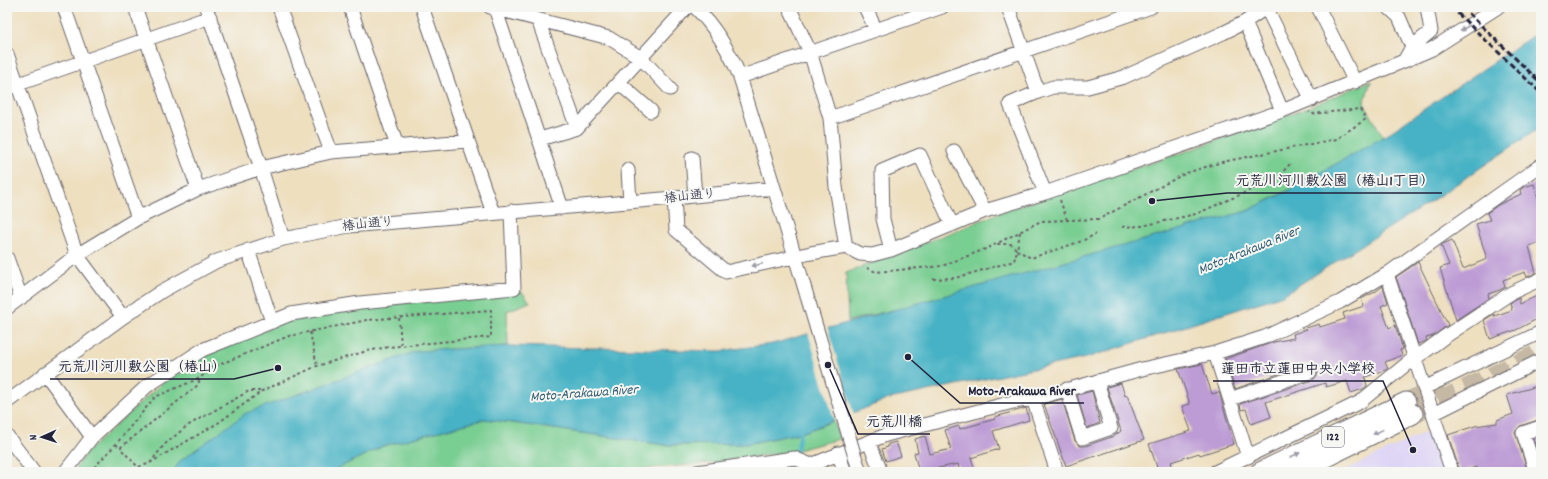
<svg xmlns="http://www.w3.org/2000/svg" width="1548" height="479" font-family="Dekko,'Klee One',sans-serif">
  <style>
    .built { fill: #ded5f5 }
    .green { fill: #79ce92; stroke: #4e7866 }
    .water { fill: #47b2c5; stroke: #346a80 }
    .pier { fill: #eedfbf }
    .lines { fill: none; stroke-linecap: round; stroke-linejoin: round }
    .stream { stroke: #47b2c5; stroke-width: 3.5 }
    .building { fill: #bd9cd5 }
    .highway-tunnel { stroke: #c5b9a5; stroke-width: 19; stroke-dasharray: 19 10; stroke-linecap: butt }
    .minor-casing { stroke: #696469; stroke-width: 15 }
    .highway-casing { stroke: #696469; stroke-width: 21 }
    .path { stroke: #696469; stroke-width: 2; stroke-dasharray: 3 3; stroke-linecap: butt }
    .minor { stroke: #fff; stroke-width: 13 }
    .highway { stroke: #fff; stroke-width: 19 }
    .rail { stroke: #22223b; stroke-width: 3; stroke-dasharray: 6 3; stroke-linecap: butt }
    .minor-bridge-casing { stroke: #696469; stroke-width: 15; stroke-linecap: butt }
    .minor-bridge { stroke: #fff; stroke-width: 13 }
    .oneway { fill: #9c9ca7 }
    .labels { text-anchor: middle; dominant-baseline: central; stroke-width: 4; stroke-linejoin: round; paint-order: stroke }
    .shield { fill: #f6f6f2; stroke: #626272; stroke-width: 1 }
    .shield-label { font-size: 12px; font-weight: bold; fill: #22223b }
    .street-label { font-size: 13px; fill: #22223b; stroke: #f6f6f2 }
    .water-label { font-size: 14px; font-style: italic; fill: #315c72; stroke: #f6f6f2 }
    .leader { fill: none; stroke: #22223b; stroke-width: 1.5 }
    .callout-dot { fill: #22223b; stroke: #f6f6f2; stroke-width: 1.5 }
    .callout-label { font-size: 14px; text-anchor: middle; font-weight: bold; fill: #22223b; stroke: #f6f6f2; stroke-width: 4; stroke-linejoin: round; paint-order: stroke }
  </style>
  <rect width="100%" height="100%" fill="#f6f6f2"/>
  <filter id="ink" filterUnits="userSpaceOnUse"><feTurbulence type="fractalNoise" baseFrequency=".025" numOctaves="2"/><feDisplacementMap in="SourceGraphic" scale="8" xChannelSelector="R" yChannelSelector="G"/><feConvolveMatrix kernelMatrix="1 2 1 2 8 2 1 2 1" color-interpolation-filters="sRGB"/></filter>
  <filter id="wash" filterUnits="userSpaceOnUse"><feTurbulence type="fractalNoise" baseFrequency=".012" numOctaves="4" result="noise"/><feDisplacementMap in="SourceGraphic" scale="16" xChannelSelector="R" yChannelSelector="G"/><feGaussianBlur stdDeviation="0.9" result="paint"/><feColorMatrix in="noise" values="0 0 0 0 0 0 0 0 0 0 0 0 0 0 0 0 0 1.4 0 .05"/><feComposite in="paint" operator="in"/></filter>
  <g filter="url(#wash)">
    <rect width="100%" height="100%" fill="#eedfbf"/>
    <path class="built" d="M 1432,429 L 1446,472 L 1341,472 Z"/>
    <path class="green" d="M 1371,81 L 1364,103 L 1383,137 L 1299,185 L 1247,211 L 1066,264 L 954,295 L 848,321 L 846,273 L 963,228 L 1001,212 L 1182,153 L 1302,110 Z
      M 522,292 L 530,302 L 507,311 L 508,346 L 417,351 L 180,461 L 173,472 L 73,472 L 87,452 L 161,384 L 212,353 L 284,322 L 350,308 Z
      M 485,419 L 665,445 L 746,444 L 804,432 L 834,421 L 839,439 L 794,451 L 711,463 L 608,472 L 330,472 L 383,446 Z"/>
    <path class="water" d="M 1541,30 L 1541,127 L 1427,204 L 1283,295 L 1086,358 L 889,399 L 804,432 L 746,444 L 665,445 L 485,419 L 383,446 L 330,472 L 173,472 L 180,461 L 246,413 L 417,351 L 508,346 L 720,351 L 772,344 L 1247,211 L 1292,189 L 1383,137 Z"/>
    <path class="pier" d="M 827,326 L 854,415 L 835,423 L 808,332 Z"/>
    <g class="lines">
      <path class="stream" d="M 796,455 L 801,430
        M 789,472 L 794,465 L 795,461"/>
    </g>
    <g id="blocks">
      <path class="building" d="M 1534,184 L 1541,208 L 1541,242 L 1529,246 L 1536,273 L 1527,277 L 1525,272 L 1503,280 L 1505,287 L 1500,290 L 1488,294 L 1489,298 L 1456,320 L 1440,268 L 1449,265 L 1441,245 L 1452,240 L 1463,269 L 1487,259 L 1476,224 L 1490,220 L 1487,213 L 1498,205 L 1521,194 L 1520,190 L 1524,187 Z
        M 1418,262 L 1448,325 L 1433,336 L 1426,338 L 1427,340 L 1424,342 L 1418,344 L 1396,277 Z
        M 1383,286 L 1388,303 L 1381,306 L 1389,328 L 1395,325 L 1403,349 L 1400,350 L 1402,355 L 1385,362 L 1388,369 L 1365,377 L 1367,386 L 1363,389 L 1351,393 L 1347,381 L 1326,387 L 1325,383 L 1266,402 L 1271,417 L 1251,424 L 1246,409 L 1241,410 L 1240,404 L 1313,380 L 1318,374 L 1317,369 L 1312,364 L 1307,364 L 1235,389 L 1225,359 L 1274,342 L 1294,338 L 1293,334 L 1307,329 L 1306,328 L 1319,324 L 1320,327 L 1345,319 L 1343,313 L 1364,306 L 1361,299 L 1375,292 Z
        M 1541,294 L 1541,317 L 1516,330 L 1490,339 L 1484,320 L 1494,314 L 1494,316 L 1512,310 L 1510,303 L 1519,298 L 1520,304 Z
        M 1202,364 L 1212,394 L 1219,392 L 1234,444 L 1200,455 L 1199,453 L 1171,462 L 1172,465 L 1158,470 L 1149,444 L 1191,431 L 1182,406 L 1190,404 L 1178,369 Z
        M 1121,383 L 1125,396 L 1127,395 L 1144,440 L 1066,466 L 1044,404 L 1062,399 L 1075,441 L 1080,446 L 1085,446 L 1114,436 L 1121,431 L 1107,387 Z
        M 1541,385 L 1541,419 L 1520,426 L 1515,432 L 1528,472 L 1477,472 L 1476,467 L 1460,472 L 1448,435 L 1475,426 L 1497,423 L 1497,420 L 1513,414 L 1507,395 Z
        M 1092,391 L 1100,423 L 1087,428 L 1077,395 Z
        M 1026,408 L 1029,420 L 993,431 L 999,449 L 971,458 L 976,472 L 960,472 L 958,464 L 919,472 L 914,453 L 918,452 L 915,439 L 925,436 L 930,454 L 951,449 L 945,430 L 959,426 L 960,429 L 995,419 L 995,417 Z
        M 1541,435 L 1541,462 L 1533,438 Z
        M 896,442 L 901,456 L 886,461 L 882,449 L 888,447 L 888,444 Z"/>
    </g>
  </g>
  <g filter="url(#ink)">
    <use href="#blocks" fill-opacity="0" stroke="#696469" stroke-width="1"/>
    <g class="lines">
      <path class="highway-tunnel" d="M 1406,402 L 1443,385
        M 1413,414 L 1541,352"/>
      <defs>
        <path id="minor" d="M 64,7 L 138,218
          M 135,7 L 198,189
          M 206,7 L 261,168 L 283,239
          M 279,7 L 331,152
          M 350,7 L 397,146
          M 422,7 L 493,213
          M 490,7 L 609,38 L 641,58 L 670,89
          M 695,7 C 716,28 729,50 740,77 L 801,276
          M 789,7 L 810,52 L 830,118 L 836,187 L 846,247
          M 865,7 L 876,30
          M 1008,7 L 1038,92 L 1010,104 L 1045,193
          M 1266,7 L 1312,100
          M 1318,7 L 1355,82
          M 1388,7 L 1399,17 L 1412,47
          M 495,8 L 562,208
          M 538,20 L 577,128
          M 1245,22 L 1282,111
          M 7,54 L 77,255 L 123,317
          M 1404,61 L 1432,49 L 1498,7
          M 740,77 L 942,7
          M 619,83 L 651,111
          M 7,88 L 210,17
          M 1038,92 L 1053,87 L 1088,87 L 1124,77 L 1223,33 L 1245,22 L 1267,7
          M 830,118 L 1151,7
          M 540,139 L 577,128 L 687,7
          M 954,151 L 985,211
          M 692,158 L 695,196
          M 628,170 L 630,202
          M 674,198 L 676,230 L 726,272 L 811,253 L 846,247 L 860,254 L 872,255 L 891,250 L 985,211 L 1045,193 L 1282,111 L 1404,61 L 1412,47 L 1431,31 L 1427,7
          M 248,250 L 272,322
          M 891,250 L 883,219 L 882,171 L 920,155 L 952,225
          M 7,258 L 21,298
          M 1387,274 L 1452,472
          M 7,308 L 77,255 L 138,218 L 198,189 L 261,168 L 331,152 L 467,141
          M 1215,353 L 1248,457
          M 45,373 L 92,437
          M 1424,388 L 1541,332
          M 1067,389 L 1082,438 L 1111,428 L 1097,381
          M 1033,399 L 1057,472
          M 1230,399 L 1310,372
          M 7,402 L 123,317 L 162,291 L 217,261 L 283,239 L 349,226 L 674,198 L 774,188
          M 1433,414 L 1541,360
          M 7,436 L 34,472
          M 869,442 L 879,467 L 878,472
          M 838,453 L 845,472
          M 855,457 L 860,472
          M 65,472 L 92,437 L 147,386 L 202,350 L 291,314 L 360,303 L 514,288 L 511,211
          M 697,472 L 794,458 L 811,465
          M 806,472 L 811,465 L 886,435 L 1013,402 L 1033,399 L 1142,369 L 1215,353 L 1265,337 L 1340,302 L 1387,274 L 1541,165
          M 1215,472 L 1360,402 L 1409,362 L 1427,350 L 1443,338 L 1511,293 L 1541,279
          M 1536,472 L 1523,433 L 1541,427"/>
        <path id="highway" d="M 1260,472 L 1406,402
          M 1296,472 L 1413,414"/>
      </defs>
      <use href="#minor" class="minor-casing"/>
      <use href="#highway" class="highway-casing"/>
      <path class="path" d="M 1060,200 L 1067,220
        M 1122,227 L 1142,226 L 1196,214 L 1276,179 L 1290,164
        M 1020,232 L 1017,250 L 1031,258 L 1082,241 L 1096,234
        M 867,268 L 876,272 L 942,266 L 988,248 L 1041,221 L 1099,219 L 1186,173 L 1222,162 L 1336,139 L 1366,119 L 1360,109 L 1312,114 L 1309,112
        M 933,279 L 955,278 L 1014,261 L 1017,250 L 1011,244 L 996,244
        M 399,318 L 401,345
        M 310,332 L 317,366
        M 116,444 L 120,448 L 198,385 L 200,378
        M 150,463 L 164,445 L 187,426 L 249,391 L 261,391
        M 90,472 L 116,444 L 155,397 L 200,378 L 211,368 L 289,336 L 367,320 L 491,310 L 491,337 L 389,347 L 367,351 L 317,366 L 262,391 L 218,423 L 148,464 L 138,467 L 120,448"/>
      <use href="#minor" class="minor"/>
      <use href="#highway" class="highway"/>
      <path class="rail" d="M 1451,7 L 1541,93
        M 1462,7 L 1541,83"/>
      <defs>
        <path id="minor-bridge" d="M 801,276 L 855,457"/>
      </defs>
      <use href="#minor-bridge" class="minor-bridge-casing"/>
      <use href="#minor-bridge" class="minor-bridge"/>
    </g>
    <defs><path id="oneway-solid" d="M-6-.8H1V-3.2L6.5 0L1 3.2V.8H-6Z"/></defs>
    <g class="oneway">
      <use href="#oneway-solid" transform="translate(1465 28) rotate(148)"/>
      <use href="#oneway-solid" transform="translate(757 265) rotate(167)"/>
      <use href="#oneway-solid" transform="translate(1378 432) rotate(154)"/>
      <use href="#oneway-solid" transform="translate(1295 455) rotate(-25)"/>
    </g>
  </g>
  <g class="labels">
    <rect class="shield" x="1322" y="427" width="22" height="20" rx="3"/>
    <g class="shield-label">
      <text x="1333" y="437">122</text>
    </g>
    <g class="street-label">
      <text transform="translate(690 197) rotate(-6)">椿山通り</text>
      <text transform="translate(368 225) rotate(-6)">椿山通り</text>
    </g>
    <g class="water-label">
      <text transform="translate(1249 251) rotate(-22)">Moto-Arakawa River</text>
      <text transform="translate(584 394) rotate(-4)">Moto-Arakawa River</text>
    </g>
  </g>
  <path class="leader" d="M1152 201L1227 193H1442M278 368L234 379H50M1413 450L1383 381H1213M908 357L960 403H1084M828 365L858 434H930"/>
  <g class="callout-dot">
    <circle cx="1152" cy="201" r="4"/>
    <circle cx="278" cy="368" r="4"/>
    <circle cx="1413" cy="450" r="4"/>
    <circle cx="908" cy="357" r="4"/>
    <circle cx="828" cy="365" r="4"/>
  </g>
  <g class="callout-label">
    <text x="1335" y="185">元荒川河川敷公園（椿山1丁目）</text>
    <text x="142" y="371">元荒川河川敷公園（椿山）</text>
    <text x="1298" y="373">蓮田市立蓮田中央小学校</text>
    <text x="1022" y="395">Moto-Arakawa River</text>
    <text x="894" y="426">元荒川橋</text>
  </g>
  <rect width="1548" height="479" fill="none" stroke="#f6f6f2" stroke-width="24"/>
  <g transform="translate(42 437) rotate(267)" stroke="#f6f6f2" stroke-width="3" paint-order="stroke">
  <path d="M0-3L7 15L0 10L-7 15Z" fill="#22223b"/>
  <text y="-6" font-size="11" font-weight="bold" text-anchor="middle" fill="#22223b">N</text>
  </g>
</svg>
